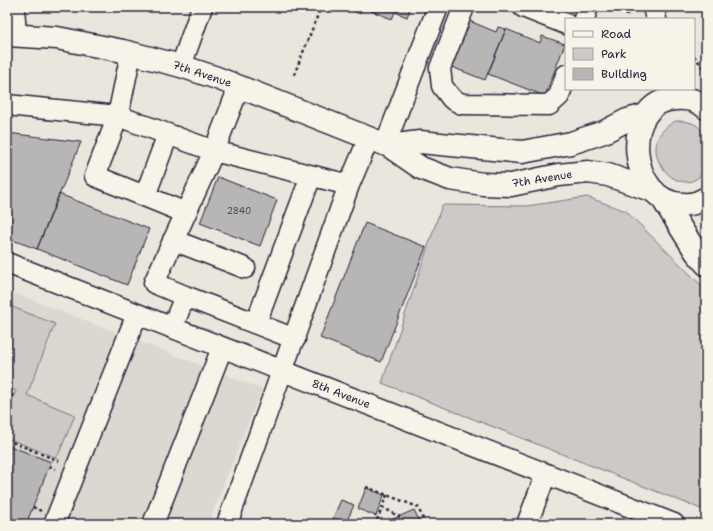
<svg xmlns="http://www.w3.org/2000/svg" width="713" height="531" font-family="'Shantell Sans',sans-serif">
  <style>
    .built { fill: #dbd8d2 }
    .green { fill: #cdc9c6; stroke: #787680 }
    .building { fill: #b8b6b5; stroke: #22223b }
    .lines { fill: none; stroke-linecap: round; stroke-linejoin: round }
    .minor-casing { stroke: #22223b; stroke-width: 23 }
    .major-casing { stroke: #22223b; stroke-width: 25 }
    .path { stroke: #22223b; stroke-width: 2.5; stroke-dasharray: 3 3; stroke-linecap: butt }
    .minor { stroke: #f7f3e8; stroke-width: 20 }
    .major { stroke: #f7f3e8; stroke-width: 22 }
    .labels { text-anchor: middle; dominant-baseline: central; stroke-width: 3.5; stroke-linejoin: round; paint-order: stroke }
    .number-label { font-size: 9px; fill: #48475a }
    .street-label { font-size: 11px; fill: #22223b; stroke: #f7f3e8 }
  </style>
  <rect width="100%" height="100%" fill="#eae6de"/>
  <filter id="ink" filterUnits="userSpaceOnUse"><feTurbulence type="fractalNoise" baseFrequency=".025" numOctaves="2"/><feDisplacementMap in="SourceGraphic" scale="8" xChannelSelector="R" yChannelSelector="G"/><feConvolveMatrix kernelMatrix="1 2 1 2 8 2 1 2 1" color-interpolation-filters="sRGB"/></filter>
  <g filter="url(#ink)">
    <path class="built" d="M 9,291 L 262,389 L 208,524 L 7,524 L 7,297 Z"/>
    <path class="green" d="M 676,121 C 709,120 706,142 706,167 C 685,211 625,146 676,121 Z
      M 587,197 L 626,211 L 706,290 L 706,511 L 382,383 L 442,205 L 527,206 Z
      M 10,306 L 55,324 L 27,395 L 75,415 L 57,458 L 7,438 L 7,413 L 16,391 L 12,389 L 7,401 L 7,313 Z"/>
    <path class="building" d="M 343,7 L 363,7 L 360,14 Z
      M 372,7 L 411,7 L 407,17 L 395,12 L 392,19 L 371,11 Z
      M 467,20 L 496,32 L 498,27 L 506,29 L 485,80 L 449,66 Z
      M 506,29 L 540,43 L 542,36 L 565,44 L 545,96 L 488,74 Z
      M 7,133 L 81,142 L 37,249 L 7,238 Z
      M 218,177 L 277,200 L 260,246 L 200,223 Z
      M 59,194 L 149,229 L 127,285 L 37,249 Z
      M 365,223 L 426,247 L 381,362 L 320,338 Z
      M 7,445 L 51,462 L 26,524 L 7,524 Z
      M 366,488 L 384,495 L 376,516 L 358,509 Z
      M 341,500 L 354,505 L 346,523 L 333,518 Z
      M 414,510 L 421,524 L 393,524 L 391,520 Z"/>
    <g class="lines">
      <defs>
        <path id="minor" d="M 14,7 L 16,35
          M 464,7 L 440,68 L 442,86 L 452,99 L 462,104 L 549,105 L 559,96 L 566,75
          M 523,7 L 566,24
          M 653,7 L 656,19
          M 584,19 L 588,7
          M 181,66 L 202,7
          M 7,105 L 118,116 L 131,53
          M 385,145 L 438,7
          M 145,196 L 168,134
          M 186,213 L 95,176 L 118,116 L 214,151 L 239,87
          M 173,240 L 245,268
          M 7,263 L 674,524
          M 185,296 L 295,339
          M 256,323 L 311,176
          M 172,328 L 185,296 L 154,283 L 214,151 L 349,185
          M 54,524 L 137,314
          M 153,524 L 222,348
          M 227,524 L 349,185 L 369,138
          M 527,524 L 546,474"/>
        <path id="major" d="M 7,35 L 57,38 L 123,51 L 181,66 L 217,78 L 389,146 L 421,168 L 450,179 L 483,184 L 511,185 L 559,175 L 588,172 L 608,175 L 654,191
          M 706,108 C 697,99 686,98 675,99 C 620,101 627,203 683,204 C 692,205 698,203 706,198
          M 389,146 L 420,142 L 522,152 L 571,143 L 604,132 L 627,120 L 645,115
          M 662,198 L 696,252 L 706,264"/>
      </defs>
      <use href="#minor" class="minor-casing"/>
      <use href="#major" class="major-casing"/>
      <path class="path" d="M 627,7 L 627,19
        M 87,11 L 88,7
        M 694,56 L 706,71
        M 294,75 L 321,7
        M 7,408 L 13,393
        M 7,440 L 59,461
        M 49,466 L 56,469
        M 366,487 L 418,507 L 425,524
        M 33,507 L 41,511
        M 382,507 L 400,517
        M 377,520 L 387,495"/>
      <use href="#minor" class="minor"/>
      <use href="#major" class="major"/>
    </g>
  </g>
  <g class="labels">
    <g class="number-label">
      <text x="239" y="211">2840</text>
    </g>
    <g class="street-label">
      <text transform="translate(202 74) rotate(18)">7th Avenue</text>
      <text transform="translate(542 179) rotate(-9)">7th Avenue</text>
      <text transform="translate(341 394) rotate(21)">8th Avenue</text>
    </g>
  </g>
  <rect width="713" height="531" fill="none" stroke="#f7f3e8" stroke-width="24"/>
  <rect x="12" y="12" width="689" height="507" fill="none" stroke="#22223b" stroke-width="1.5" filter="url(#ink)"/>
  <rect x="565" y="18" width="130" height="72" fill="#f7f3e8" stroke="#a29fa3"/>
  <rect x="573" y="31" width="20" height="6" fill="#f7f3e8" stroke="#a29fa3"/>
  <text x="601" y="38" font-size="12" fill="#22223b">Road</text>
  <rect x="573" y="48" width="20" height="12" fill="#cdc9c6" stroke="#a29fa3"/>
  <text x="601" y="58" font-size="12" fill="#22223b">Park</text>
  <rect x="573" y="68" width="20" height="12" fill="#b8b6b5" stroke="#a29fa3"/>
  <text x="601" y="78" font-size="12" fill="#22223b">Building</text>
</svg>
